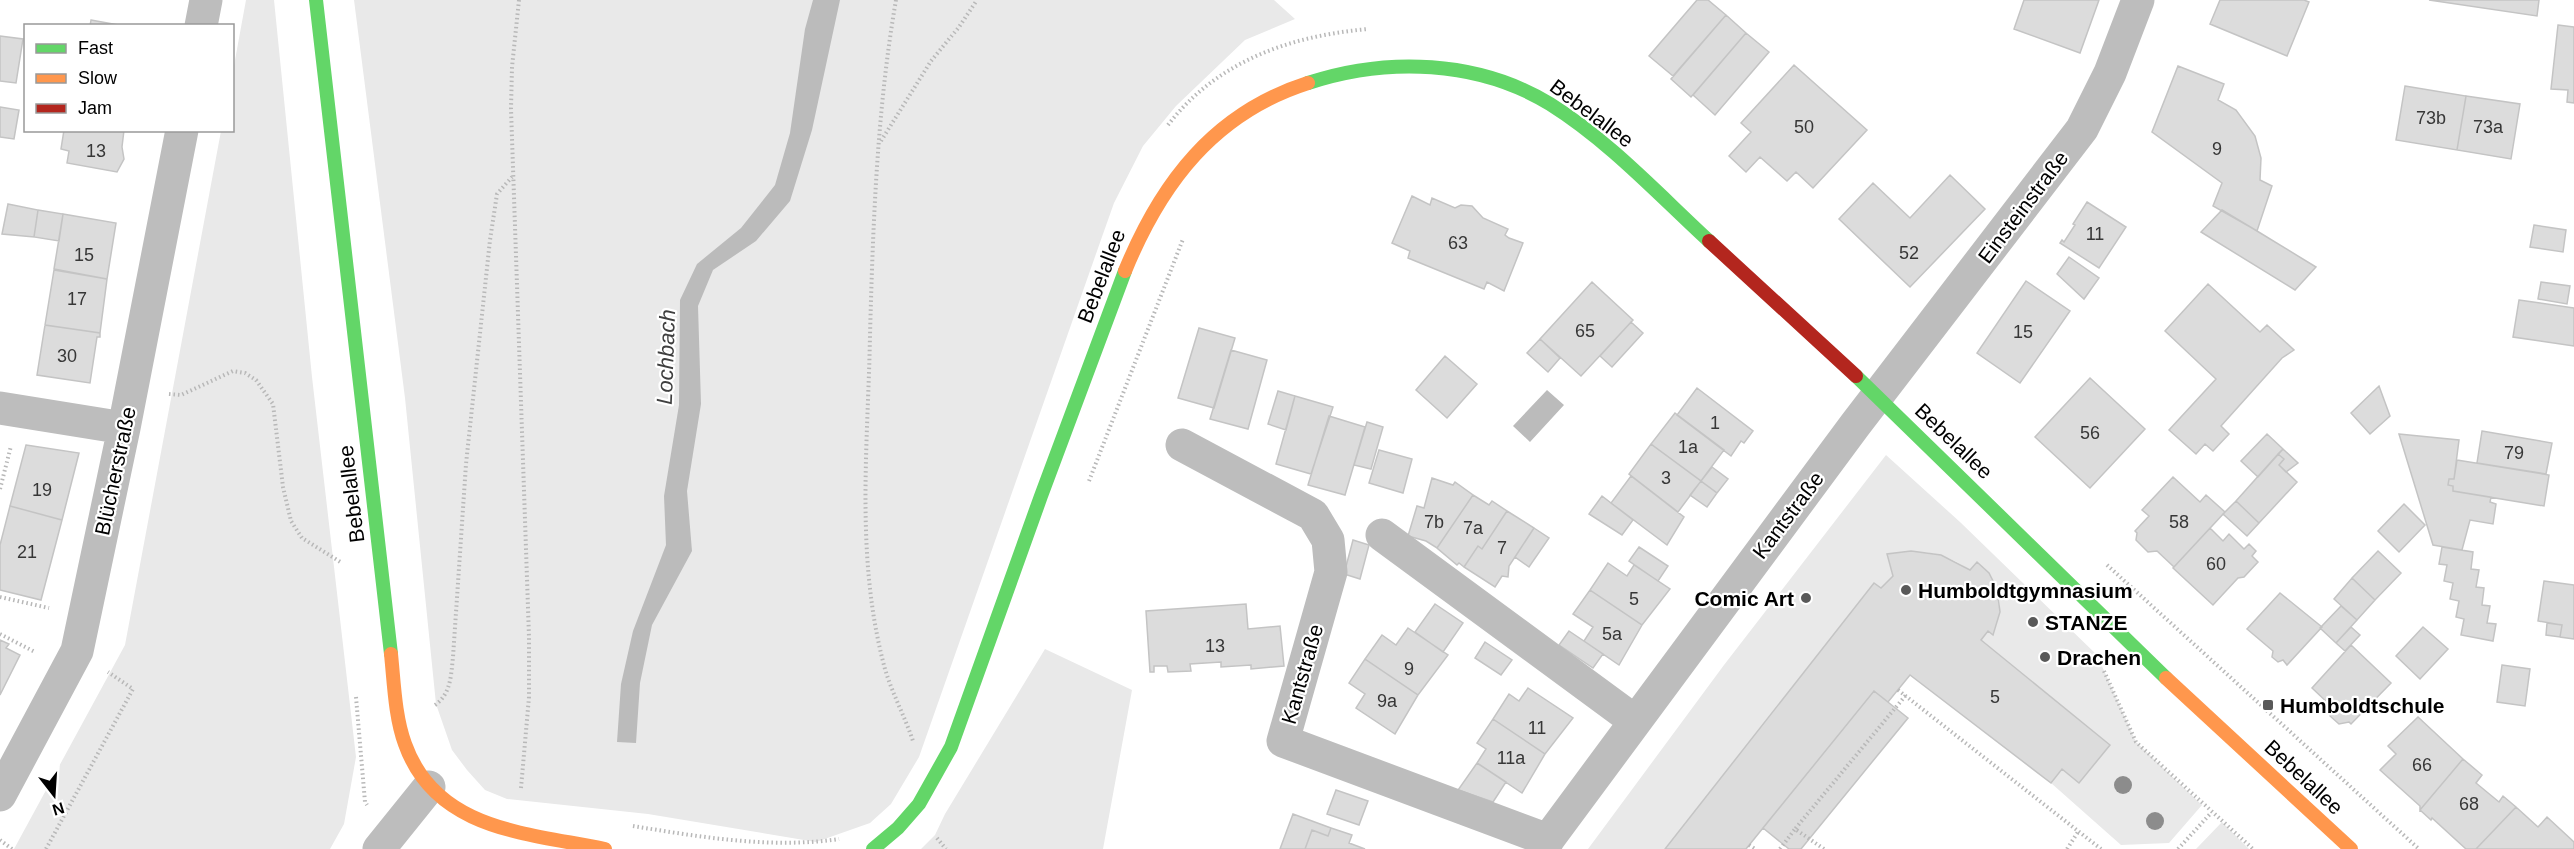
<svg xmlns="http://www.w3.org/2000/svg" width="2574" height="849" font-family="Helvetica,sans-serif">
  <style>
    .green { fill: #e9e9e9 }
    .water { fill: #bbb }
    .building { fill: #dcdcdc; stroke: #c4c4c4; stroke-width: 1.5 }
    .lines { fill: none; stroke-linecap: round; stroke-linejoin: round }
    .path { stroke: #b8b8b8; stroke-width: 4; stroke-dasharray: 1.5 3; stroke-linecap: butt }
    .street { stroke: #bdbdbd; stroke-width: 33 }
    .fast { stroke: #63d668; stroke-width: 14 }
    .slow { stroke: #ff974d; stroke-width: 14 }
    .jam { stroke: #b3261e; stroke-width: 14 }
    .tree { fill: #8c8c8c }
    .poi-dot { fill: #595959; stroke: #fff; stroke-width: 2 }
    .labels { text-anchor: middle; dominant-baseline: central; stroke-width: 4.5; stroke-linejoin: round; paint-order: stroke }
    .number-label { font-size: 18px; fill: #373737 }
    .street-label { font-size: 21px; fill: #000; stroke: #fff }
    .poi-label { font-size: 21px; font-weight: bold; fill: #000; stroke: #fff; text-anchor: start }
    .water-label { font-size: 22px; font-style: italic; fill: #3f3f3f; stroke: #fff }
  </style>
  <rect width="100%" height="100%" fill="#fff"/>
  <path class="green" d="M 246,0 L 274,0 L 312,377 L 356,757 L 344,824 L 330,849 L 14,849 L 125,645 L 221,131 L 232,130 L 233,71 Z
    M 354,0 L 1274,0 L 1295,19 L 1245,40 L 1176,106 L 1143,146 L 1114,203 L 1103,234 L 919,757 L 891,804 L 870,823 L 816,842 L 648,814 L 507,799 L 485,790 L 467,770 L 452,750 L 436,704 L 405,398 Z
    M 1886,455 L 1960,522 L 2097,655 L 2136,742 L 2202,805 L 2169,843 L 2121,845 L 2051,783 L 2062,769 L 2079,782 L 2109,745 L 1981,640 L 1988,631 L 1993,634 C 2006,604 2000,583 1977,562 L 1970,570 C 1943,551 1919,549 1887,554 L 1893,576 L 1881,588 L 1874,583 L 1665,849 L 1588,849 L 1724,665 Z
    M 1045,649 L 1132,690 L 1103,849 L 921,849 L 935,835 L 945,814 Z
    M 2222,822 L 2249,849 L 2250,849 L 2196,849 Z"/>
  <path class="water" d="M 813,0 L 840,0 L 812,130 L 790,201 L 756,241 L 713,270 L 698,306 L 701,404 L 687,491 L 692,551 L 652,625 L 640,683 L 636,743 L 617,742 L 621,684 L 633,631 L 666,545 L 664,496 L 679,405 L 680,300 L 697,264 L 741,228 L 775,185 L 790,133 L 805,29 Z
    M 1547,390 L 1564,405 L 1530,442 L 1513,426 Z"/>
  <path class="building" d="M 1697,0 L 1708,0 L 1726,15 L 1673,76 L 1649,56 Z
    M 2024,0 L 2099,0 L 2080,53 L 2014,29 Z
    M 2220,0 L 2304,0 L 2309,2 L 2287,56 L 2210,24 Z
    M 2429,0 L 2539,0 L 2537,16 Z
    M 1726,15 L 1746,33 L 1691,97 L 1671,79 Z
    M 91,20 L 124,26 L 90,26 Z
    M 2558,25 L 2574,27 L 2574,103 L 2567,102 L 2568,90 L 2551,89 Z
    M 1746,33 L 1769,52 L 1715,115 L 1693,95 Z
    M 0,36 L 23,39 L 16,83 L 0,81 Z
    M 1794,65 L 1867,130 L 1813,188 L 1796,172 L 1787,181 L 1760,157 L 1746,172 L 1729,156 L 1751,132 L 1741,123 Z
    M 2178,66 L 2224,84 L 2218,100 L 2236,110 L 2255,136 L 2261,158 L 2260,180 L 2272,186 L 2257,231 L 2213,206 L 2222,183 L 2152,132 Z
    M 2405,86 L 2466,96 L 2457,150 L 2396,140 Z
    M 2466,96 L 2520,104 L 2511,159 L 2457,150 Z
    M 0,107 L 19,110 L 14,139 L 0,137 Z
    M 64,130 L 124,130 L 122,147 L 124,159 L 117,172 L 67,163 L 69,151 L 61,149 Z
    M 1950,175 L 1985,209 L 1910,287 L 1839,219 L 1873,183 L 1910,218 Z
    M 1412,196 L 1430,205 L 1432,198 L 1455,208 L 1461,205 L 1472,206 L 1483,218 L 1508,229 L 1505,235 L 1509,238 L 1523,243 L 1504,291 L 1487,282 L 1484,289 L 1408,258 L 1410,251 L 1392,243 Z
    M 2087,202 L 2126,227 L 2099,268 L 2060,243 L 2062,240 L 2064,242 L 2075,225 L 2073,224 Z
    M 8,204 L 38,210 L 34,237 L 2,234 Z
    M 38,210 L 63,214 L 59,241 L 34,237 Z
    M 2222,210 L 2257,231 L 2316,267 L 2295,290 L 2201,232 Z
    M 63,214 L 116,223 L 107,279 L 54,269 Z
    M 2534,225 L 2566,230 L 2563,252 L 2530,247 Z
    M 2069,257 L 2099,278 L 2084,299 L 2057,274 Z
    M 54,270 L 107,279 L 100,333 L 45,325 Z
    M 2026,281 L 2070,311 L 2020,383 L 1977,353 Z
    M 1592,282 L 1633,320 L 1581,376 L 1540,339 Z
    M 2541,282 L 2570,286 L 2567,304 L 2538,299 Z
    M 2208,284 L 2260,332 L 2267,325 L 2294,350 L 2282,358 L 2221,426 L 2229,434 L 2213,451 L 2205,444 L 2196,454 L 2169,430 L 2216,379 L 2165,331 Z
    M 2519,300 L 2574,308 L 2574,346 L 2513,337 Z
    M 1631,322 L 1643,333 L 1612,367 L 1600,356 Z
    M 45,325 L 100,333 L 100,337 L 97,337 L 90,383 L 37,375 Z
    M 1199,328 L 1235,338 L 1214,408 L 1178,398 Z
    M 1540,339 L 1560,358 L 1548,372 L 1527,353 Z
    M 1231,350 L 1267,360 L 1248,429 L 1210,419 Z
    M 1445,356 L 1477,384 L 1447,418 L 1416,390 Z
    M 2090,378 L 2145,429 L 2090,488 L 2035,437 Z
    M 2379,386 L 2390,416 L 2370,434 L 2351,413 Z
    M 1697,388 L 1753,431 L 1744,443 L 1741,441 L 1731,456 L 1677,415 Z
    M 1278,391 L 1295,396 L 1286,430 L 1268,424 Z
    M 1295,396 L 1333,407 L 1311,474 L 1276,464 Z
    M 1675,413 L 1724,450 L 1701,481 L 1651,444 Z
    M 1329,416 L 1365,427 L 1345,495 L 1308,485 Z
    M 1367,422 L 1383,427 L 1371,469 L 1354,465 Z
    M 2482,431 L 2552,443 L 2546,474 L 2477,463 Z
    M 2267,434 L 2283,449 L 2258,477 L 2241,461 Z
    M 2399,434 L 2459,440 L 2454,479 L 2449,479 L 2448,485 L 2453,486 L 2453,491 L 2491,497 L 2490,502 L 2496,504 L 2493,524 L 2470,520 L 2462,550 L 2433,545 Z
    M 1651,444 L 1701,481 L 1678,512 L 1629,474 Z
    M 26,445 L 79,453 L 62,520 L 10,506 Z
    M 2283,449 L 2298,463 L 2286,472 L 2279,465 L 2284,459 L 2278,454 Z
    M 1379,450 L 1412,459 L 1403,493 L 1369,483 Z
    M 2278,454 L 2284,459 L 2279,465 L 2297,482 L 2259,523 L 2236,501 Z
    M 2457,460 L 2549,475 L 2544,506 L 2453,491 L 2453,486 L 2448,485 L 2449,479 L 2454,479 Z
    M 1712,467 L 1728,479 L 1717,493 L 1701,481 Z
    M 1631,476 L 1684,517 L 1667,545 L 1611,503 Z
    M 2173,477 L 2200,502 L 2206,495 L 2225,512 L 2174,567 L 2157,551 L 2148,552 L 2136,540 L 2137,533 L 2135,531 L 2149,516 L 2142,510 Z
    M 1432,478 L 1453,485 L 1455,482 L 1473,495 L 1437,548 L 1426,541 L 1408,536 L 1417,506 L 1424,508 Z
    M 1701,481 L 1717,493 L 1707,507 L 1690,495 Z
    M 1473,495 L 1489,505 L 1492,501 L 1507,511 L 1482,549 L 1478,546 L 1464,567 L 1459,563 L 1457,565 L 1437,548 Z
    M 1602,496 L 1633,520 L 1622,535 L 1589,514 Z
    M 2236,501 L 2259,523 L 2247,536 L 2223,514 Z
    M 2404,504 L 2425,525 L 2399,552 L 2378,531 Z
    M 10,506 L 62,520 L 41,600 L 0,590 L 0,545 Z
    M 1507,511 L 1534,528 L 1509,566 L 1508,577 L 1502,576 L 1495,587 L 1464,567 L 1478,546 L 1482,549 Z
    M 1534,528 L 1549,538 L 1529,567 L 1515,557 Z
    M 2210,528 L 2223,541 L 2229,534 L 2244,549 L 2249,544 L 2256,551 L 2252,556 L 2258,562 L 2244,577 L 2238,578 L 2213,605 L 2173,568 Z
    M 1353,540 L 1369,545 L 1360,579 L 1344,574 Z
    M 1639,547 L 1668,566 L 1658,581 L 1629,561 Z
    M 2442,547 L 2473,552 L 2471,569 L 2479,570 L 2476,587 L 2484,588 L 2482,605 L 2490,606 L 2487,623 L 2496,624 L 2493,641 L 2461,635 L 2464,619 L 2456,617 L 2459,601 L 2450,599 L 2453,583 L 2444,581 L 2447,565 L 2439,564 Z
    M 1911,551 L 1941,555 L 1970,570 L 1977,562 L 1989,573 L 1997,589 L 2000,612 L 1993,635 L 1988,631 L 1981,640 L 2110,745 L 2079,783 L 2062,769 L 2051,783 L 1910,675 L 1888,702 L 1874,691 L 1746,849 L 1665,849 L 1874,583 L 1881,588 L 1893,576 L 1887,554 Z
    M 2378,551 L 2401,573 L 2375,600 L 2352,578 Z
    M 1608,563 L 1627,576 L 1634,565 L 1670,589 L 1642,625 L 1590,590 Z
    M 2352,578 L 2375,600 L 2357,620 L 2334,599 Z
    M 2544,581 L 2574,585 L 2574,639 L 2560,637 L 2562,625 L 2538,621 Z
    M 1590,590 L 1642,625 L 1619,665 L 1584,641 L 1593,627 L 1573,614 Z
    M 2280,593 L 2322,627 L 2287,665 L 2283,660 L 2278,662 L 2272,657 L 2273,651 L 2247,629 Z
    M 1246,604 L 1248,629 L 1280,626 L 1284,666 L 1251,669 L 1251,665 L 1221,667 L 1221,662 L 1190,664 L 1191,671 L 1168,672 L 1167,666 L 1154,666 L 1154,672 L 1150,672 L 1146,611 Z
    M 1435,604 L 1463,623 L 1443,652 L 1415,632 Z
    M 2341,606 L 2357,620 L 2336,643 L 2320,628 Z
    M 2547,623 L 2562,625 L 2560,637 L 2546,635 Z
    M 2351,627 L 2360,635 L 2345,651 L 2336,643 Z
    M 2423,627 L 2448,649 L 2420,679 L 2396,656 Z
    M 1408,628 L 1448,655 L 1418,695 L 1365,659 L 1382,635 L 1396,645 Z
    M 1569,631 L 1603,654 L 1593,668 L 1559,645 Z
    M 0,640 L 9,644 L 6,648 L 20,655 L 0,695 Z
    M 1485,642 L 1512,660 L 1501,675 L 1475,658 Z
    M 2351,645 L 2391,683 L 2351,724 L 2349,722 L 2339,724 L 2330,716 L 2330,705 L 2312,688 Z
    M 1365,659 L 1418,695 L 1395,734 L 1356,708 L 1365,694 L 1349,683 Z
    M 2502,665 L 2530,669 L 2525,706 L 2497,702 Z
    M 1528,688 L 1573,718 L 1545,754 L 1493,719 L 1509,694 L 1519,701 Z
    M 1874,691 L 1908,718 L 1801,849 L 1789,849 L 1763,828 Z
    M 2418,717 L 2463,759 L 2420,810 L 2420,806 L 2380,770 L 2396,754 L 2388,746 Z
    M 1493,719 L 1545,754 L 1522,793 L 1477,763 L 1486,749 L 1477,743 Z
    M 2463,759 L 2482,775 L 2476,783 L 2499,802 L 2503,796 L 2516,807 L 2476,849 L 2466,849 L 2432,818 L 2431,820 L 2420,810 Z
    M 1477,763 L 1506,782 L 1493,802 L 1458,790 Z
    M 1336,790 L 1368,801 L 1359,825 L 1327,814 Z
    M 2516,807 L 2538,827 L 2547,817 L 2574,842 L 2574,849 L 2476,849 Z
    M 1293,814 L 1331,828 L 1328,836 L 1312,830 L 1305,849 L 1280,849 Z
    M 1331,828 L 1352,835 L 1349,843 L 1365,849 L 1305,849 L 1312,830 L 1328,836 Z"/>
  <g class="lines">
    <path class="path" d="M 519,0 L 512,67 L 511,109 L 529,637 L 529,697 L 521,788
      M 896,0 C 877,109 873,224 870,335 C 868,447 855,559 885,669 C 892,693 905,717 913,741
      M 1168,125 C 1217,61 1290,36 1368,29
      M 881,141 L 931,61 L 959,27 L 977,0
      M 169,394 L 181,395 L 233,371 L 245,373 L 256,380 L 273,404 L 283,487 L 291,521 L 302,538 L 342,563
      M 1089,481 L 1183,239
      M 0,489 L 11,446
      M 2107,565 L 2419,849
      M 0,597 L 49,608
      M 0,634 L 35,652
      M 2104,671 L 2136,742 L 2253,849
      M 1898,690 L 2101,849
      M 356,697 L 365,802 L 367,805
      M 435,705 C 451,694 451,675 453,657 L 466,464 L 490,240 L 497,194 L 512,177
      M 633,826 C 700,837 772,849 839,839
      M 937,838 L 946,849
      M 0,840 L 12,849
      M 1749,845 L 1755,849
      M 46,849 L 133,689 L 108,672
      M 1780,849 L 1795,829
      M 1824,849 L 1795,829 L 1906,695
      M 2067,849 L 2078,832
      M 2178,849 L 2211,813"/>
    <path class="street" d="M 201,26 L 206,0
      M 0,408 L 124,428
      M 1182,445 L 1313,515 L 1328,540 L 1331,572 L 1283,741 L 1548,840
      M 1382,535 L 1635,721
      M 0,795 L 77,651 L 124,428 L 182,130
      M 379,849 L 429,787
      M 1541,849 L 1855,425 L 2082,129 L 2110,73 L 2138,0"/>
    <path class="fast" d="M 316,0 L 391,654
      M 1308,83 C 1387,57 1478,60 1550,104 C 1609,141 1658,194 1709,241
      M 1856,376 L 2166,678
      M 873,849 L 898,828 L 919,804 L 951,747 L 1041,496 L 1125,271"/>
    <path class="slow" d="M 1125,271 C 1161,183 1214,113 1308,83
      M 391,654 C 394,683 395,717 405,744 C 436,831 528,833 605,849
      M 2166,678 L 2351,849"/>
    <path class="jam" d="M 1709,241 L 1856,376"/>
  </g>
  <g class="tree">
    <circle cx="2123" cy="785" r="9"/>
    <circle cx="2155" cy="821" r="9"/>
  </g>
  <g class="poi-dot">
    <circle cx="1906" cy="590" r="6"/>
    <circle cx="1806" cy="598" r="6"/>
    <circle cx="2033" cy="622" r="6"/>
    <circle cx="2045" cy="657" r="6"/>
    <rect x="2262" y="699" width="12" height="12" rx="3"/>
  </g>
  <g class="labels">
    <g class="number-label">
      <text x="2431" y="118">73b</text>
      <text x="1804" y="127">50</text>
      <text x="2488" y="127">73a</text>
      <text x="2217" y="149">9</text>
      <text x="96" y="151">13</text>
      <text x="2095" y="234">11</text>
      <text x="1458" y="243">63</text>
      <text x="1909" y="253">52</text>
      <text x="84" y="255">15</text>
      <text x="77" y="299">17</text>
      <text x="1585" y="331">65</text>
      <text x="2023" y="332">15</text>
      <text x="67" y="356">30</text>
      <text x="1715" y="423">1</text>
      <text x="2090" y="433">56</text>
      <text x="1688" y="447">1a</text>
      <text x="2514" y="453">79</text>
      <text x="1666" y="478">3</text>
      <text x="42" y="490">19</text>
      <text x="1434" y="522">7b</text>
      <text x="2179" y="522">58</text>
      <text x="1473" y="528">7a</text>
      <text x="1502" y="548">7</text>
      <text x="27" y="552">21</text>
      <text x="2216" y="564">60</text>
      <text x="1634" y="599">5</text>
      <text x="1612" y="634">5a</text>
      <text x="1215" y="646">13</text>
      <text x="1409" y="669">9</text>
      <text x="1995" y="697">5</text>
      <text x="1387" y="701">9a</text>
      <text x="1537" y="728">11</text>
      <text x="1511" y="758">11a</text>
      <text x="2422" y="765">66</text>
      <text x="2469" y="804">68</text>
    </g>
    <g class="street-label">
      <text transform="translate(1592 113) rotate(37)">Bebelallee</text>
      <text transform="translate(2023 207) rotate(-53)">Einsteinstraße</text>
      <text transform="translate(1101 276) rotate(-69)">Bebelallee</text>
      <text transform="translate(1954 441) rotate(44)">Bebelallee</text>
      <text transform="translate(115 471) rotate(-78)">Blücherstraße</text>
      <text transform="translate(351 494) rotate(-97)">Bebelallee</text>
      <text transform="translate(1788 515) rotate(-53)">Kantstraße</text>
      <text transform="translate(1302 674) rotate(-74)">Kantstraße</text>
      <text transform="translate(2304 777) rotate(43)">Bebelallee</text>
    </g>
    <g class="poi-label">
      <text x="1918" y="590">Humboldtgymnasium</text>
      <text x="1794" y="598" text-anchor="end">Comic Art</text>
      <text x="2045" y="622">STANZE</text>
      <text x="2057" y="657">Drachen</text>
      <text x="2280" y="705">Humboldtschule</text>
    </g>
    <g class="water-label">
      <text transform="translate(666 357) rotate(-88)">Lochbach</text>
    </g>
  </g>
  <rect x="24" y="24" width="210" height="108" fill="#ffffff" stroke="#999999" stroke-width="1.5"/>
  <rect x="36" y="44" width="30" height="9" fill="#63d668" stroke="#999999" stroke-width="1.5"/>
  <text x="78" y="54" font-size="18" fill="#000000">Fast</text>
  <rect x="36" y="74" width="30" height="9" fill="#ff974d" stroke="#999999" stroke-width="1.5"/>
  <text x="78" y="84" font-size="18" fill="#000000">Slow</text>
  <rect x="36" y="104" width="30" height="9" fill="#b3261e" stroke="#999999" stroke-width="1.5"/>
  <text x="78" y="114" font-size="18" fill="#000000">Jam</text>
  <g transform="translate(54 795) rotate(163)" stroke="#ffffff" stroke-width="4.5" paint-order="stroke">
  <path d="M0-4.5L10 22L0 15L-10 22Z" fill="#000000"/>
  <text y="-9" font-size="16" font-weight="bold" text-anchor="middle" fill="#000000">N</text>
  </g>
</svg>
